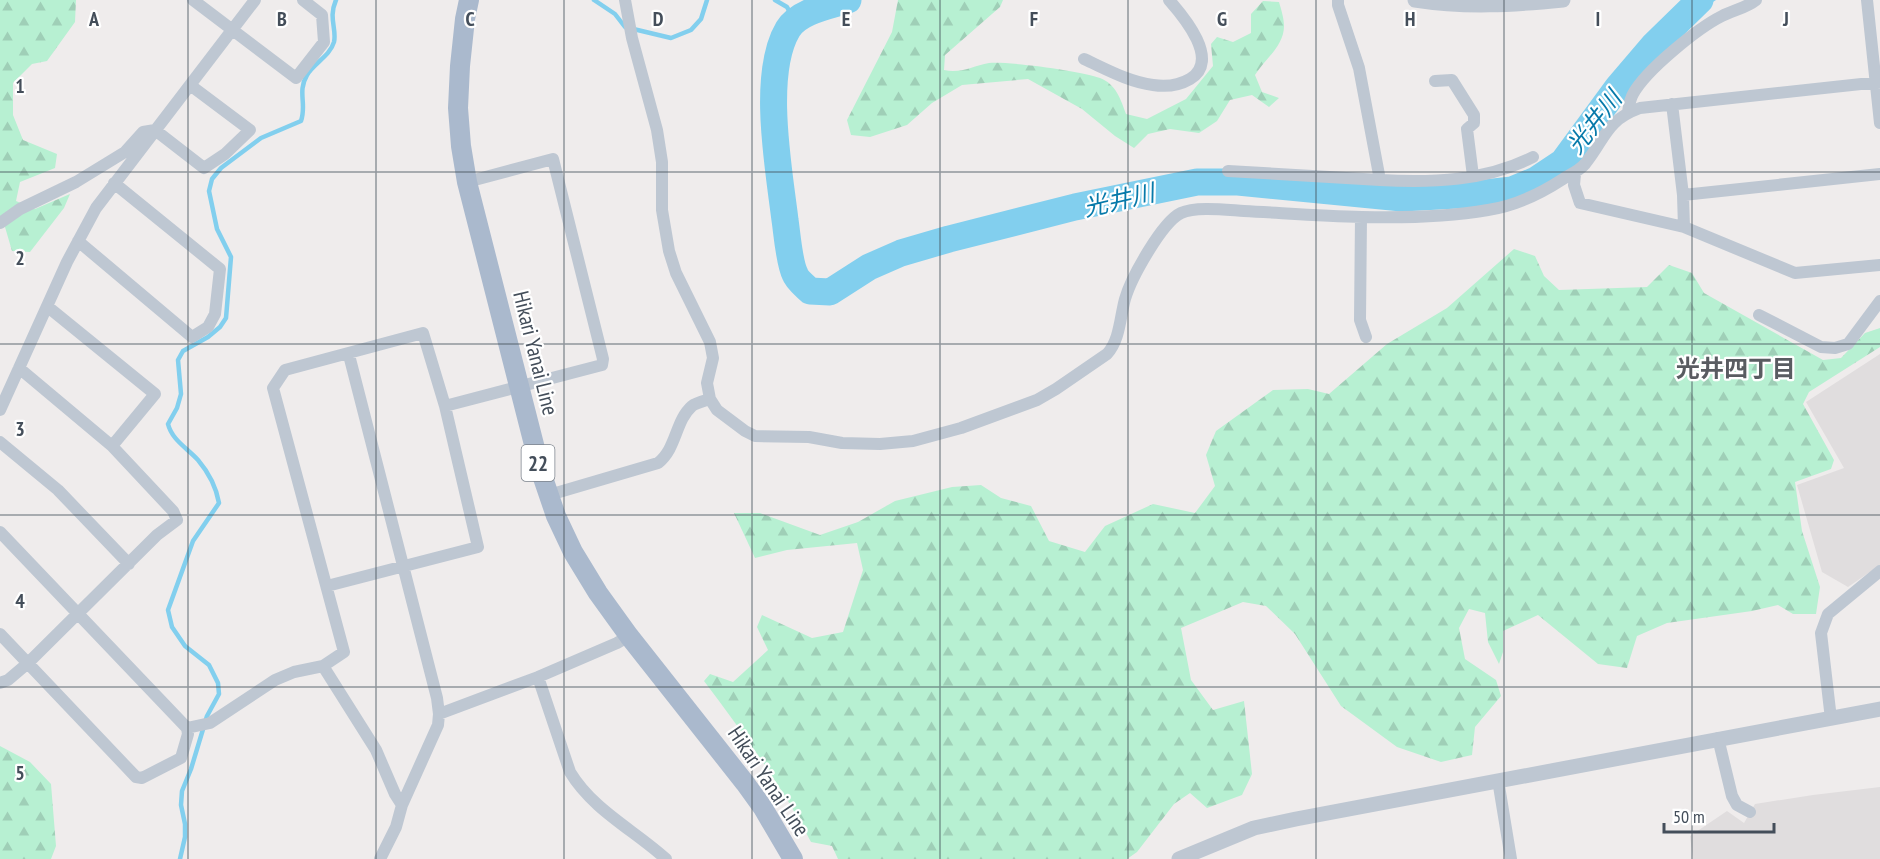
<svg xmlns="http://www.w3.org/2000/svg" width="1880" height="859" font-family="'PT Sans Narrow','Noto Sans JP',sans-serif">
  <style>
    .education { fill: #e0ddde }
    .forest { fill: url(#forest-firs) }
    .water { fill: #82cfee }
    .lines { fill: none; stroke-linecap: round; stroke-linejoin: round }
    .stream { stroke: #82cfee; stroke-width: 4.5 }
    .river { stroke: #82cfee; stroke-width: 27 }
    .minor { stroke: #bec7d2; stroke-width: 12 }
    .tertiary { stroke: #bec7d2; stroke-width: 15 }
    .primary { stroke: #aab9cd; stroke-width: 20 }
    .grid { fill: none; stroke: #444e5a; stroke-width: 1.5; stroke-opacity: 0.55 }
    .labels { text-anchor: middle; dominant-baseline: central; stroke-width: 4.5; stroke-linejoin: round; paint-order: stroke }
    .shield { fill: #fff; stroke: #7c838c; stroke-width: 1.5 }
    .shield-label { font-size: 21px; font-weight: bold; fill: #444e5a }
    .street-label { font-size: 22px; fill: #444e5a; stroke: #fff }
    .water-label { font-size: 24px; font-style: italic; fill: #077aaa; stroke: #fff }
    .neighbourhood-label { font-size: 24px; font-weight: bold; fill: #595c61; stroke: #fff }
    .grid-label { font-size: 20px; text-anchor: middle; font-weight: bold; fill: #444e5a; stroke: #fff; stroke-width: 4.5; stroke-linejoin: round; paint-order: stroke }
  </style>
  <defs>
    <pattern id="forest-firs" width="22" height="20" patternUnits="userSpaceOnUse" patternTransform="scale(1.5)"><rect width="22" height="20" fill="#b7f0d2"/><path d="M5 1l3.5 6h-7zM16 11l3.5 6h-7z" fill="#9fcfb7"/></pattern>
  </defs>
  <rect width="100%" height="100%" fill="#efecec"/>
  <path class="education" d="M 1880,354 L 1880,565 L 1848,587 L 1822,572 L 1797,485 L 1844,468 L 1806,402 Z
    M 1880,787 L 1880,859 L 1693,859 L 1690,836 L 1727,811 L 1744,823 L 1755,804 L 1813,795 Z"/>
  <path class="forest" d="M 0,0 L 76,0 L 75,22 L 47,61 L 32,64 L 13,83 L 13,115 L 23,140 L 57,154 L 55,168 L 20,182 L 16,201 L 35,209 L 70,194 L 64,208 L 30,252 L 12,251 L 5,227 L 0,221 Z
    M 898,0 L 1003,0 L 1000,7 L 945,55 L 944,70 C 960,74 973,66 989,63 C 1007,61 1083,71 1100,78 C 1116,84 1121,100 1126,114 L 1147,119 L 1186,99 L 1213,66 L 1211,44 L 1217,37 L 1233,42 L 1251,33 L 1251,14 L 1263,1 L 1279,2 C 1281,9 1284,18 1284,26 C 1284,46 1265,59 1255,75 L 1262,92 L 1279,98 L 1269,107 L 1252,95 L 1230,100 L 1217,121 L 1199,133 L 1170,129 L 1148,134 L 1134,148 L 1115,136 L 1082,109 L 1028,79 L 962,85 L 932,103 L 907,125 L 870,137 L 851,135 L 847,120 L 892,32 Z
    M 1514,249 L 1535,256 L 1544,276 L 1559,290 L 1647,287 L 1669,265 L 1692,273 L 1704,293 L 1823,360 L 1841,358 L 1865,333 L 1880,328 L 1880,347 L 1809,392 L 1803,404 L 1834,460 L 1831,469 L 1795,482 L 1802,531 L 1820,587 L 1816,614 L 1793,614 L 1778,605 L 1752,611 L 1667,623 L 1637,636 L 1627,668 L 1598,664 L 1538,615 L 1503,631 L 1503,652 L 1499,664 L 1488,642 L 1485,613 L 1469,609 L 1459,628 L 1465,659 L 1496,680 L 1501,696 L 1475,727 L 1472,755 L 1441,762 L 1397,747 L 1341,706 L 1295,634 L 1266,606 L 1243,602 L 1181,628 L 1191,680 L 1213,710 L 1244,701 L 1252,774 L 1242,795 L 1207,808 L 1190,793 L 1174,804 L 1137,852 L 1127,859 L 838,859 L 832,846 L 811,842 C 781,784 743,733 704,681 L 710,674 L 733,682 L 768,650 L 757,627 L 762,615 L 812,638 L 843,632 L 863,570 L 857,543 L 787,550 L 755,558 L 734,513 L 760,513 L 820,535 L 858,522 L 895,501 L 952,487 L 981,485 L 1001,498 L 1031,506 L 1049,541 L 1085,552 L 1105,526 L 1153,504 L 1195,513 L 1215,486 L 1206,455 L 1216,431 L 1273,390 L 1308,389 L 1329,394 L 1387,344 L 1447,308 Z
    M 0,746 L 30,762 L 51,784 L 56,846 L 51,859 L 0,859 Z"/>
  <path class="water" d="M 1688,0 L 1716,0 L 1671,29 Z"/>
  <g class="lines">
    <path class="stream" d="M 594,0 L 615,14 L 625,27 L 671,38 L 691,30 L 701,19 L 707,0
      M 775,0 L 787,7 L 794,20
      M 180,859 L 185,837 L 185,824 L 181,805 L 182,791 L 191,769 L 207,716 L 219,694 L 218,683 L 209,665 L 185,646 L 172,627 L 168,610 L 193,541 L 219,503 C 216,486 209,473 198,460 C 187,448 172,440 168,424 L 177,408 L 181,394 L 178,360 L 183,351 L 208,337 L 220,327 L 226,318 L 231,257 L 217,229 L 209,191 L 212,179 L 221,168 L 261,138 L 301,121 C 307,104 297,92 307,75 C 314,63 330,56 334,42 C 337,29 328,18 336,0"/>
    <path class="river" d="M 848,0 C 829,6 799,11 788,29 C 761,74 779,170 785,220 C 787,233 789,262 795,274 C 797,280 805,286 810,291 L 830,292 L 869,267 L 901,253 L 949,239 L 1075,207 L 1197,182 L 1238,182 L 1402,198 L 1476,194 L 1512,190 L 1536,180 L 1563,162 L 1618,87 L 1653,46 L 1700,0"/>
    <path class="minor" d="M 193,0 L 296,78 L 324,42 L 322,15 L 303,0
      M 625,0 L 632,38 L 657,130 L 662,162 L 662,210 L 669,251 L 676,273 L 710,342 L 713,358 L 707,383 L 710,399 L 717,410 L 745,431 L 755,436 L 809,437 L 842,443 L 880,444 L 913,441 L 961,428 L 1037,400 L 1056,389 L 1107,354 C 1120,340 1120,317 1125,299 C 1131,278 1162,222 1181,213 C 1196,206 1227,210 1244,211 C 1283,213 1322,216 1362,217 C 1403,218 1447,217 1488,210 C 1516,206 1540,194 1563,179 C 1571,174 1579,171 1585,164 C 1606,138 1605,121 1640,108 L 1880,82
      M 1338,0 L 1338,5 L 1359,68 L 1380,180
      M 1867,0 L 1880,123
      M 1084,59 C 1106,69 1129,82 1153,85 C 1166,87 1178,86 1190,79 C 1221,61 1184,17 1169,0
      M 1435,81 L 1452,80 L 1474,115 L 1474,123 L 1467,129 L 1473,176
      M 1672,104 L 1683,195 L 1684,227
      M 1628,112 C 1629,106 1630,99 1633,94 C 1646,70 1698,28 1722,16 C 1734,10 1746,8 1756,0
      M 1228,171 C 1279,174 1329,177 1380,180 C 1432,183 1486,181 1533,157
      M 1575,174 L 1574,185 L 1580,203 L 1684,227 L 1795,273 L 1880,265
      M 1683,195 L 1880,174
      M 1361,217 L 1360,320 L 1366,337
      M 0,223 L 20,209 L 76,182 L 125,152 L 143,132 L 155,130 L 204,168 L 225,154 L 250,130 L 190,85
      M 78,241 L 192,337 L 208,327 L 215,314 L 220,269 L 114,183
      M 48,307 L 155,394 L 112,446
      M 1759,315 L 1821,347 L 1835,348 L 1848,344 L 1880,301
      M 349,355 L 437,698 L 439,714 L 438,725 L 402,805 L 396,827 L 380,859
      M 445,406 L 602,365 L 603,359 L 553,159 L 467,182
      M 0,410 L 67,262 L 96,208 L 255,0
      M 0,442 L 58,490 L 129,564
      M 549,495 L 658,463 C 677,448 675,421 692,406 C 696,403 704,401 710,399
      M 0,532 L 187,728 L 210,723 L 275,680 L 294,672 L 323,666 L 344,652 L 273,388 L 285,370 L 423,333 L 445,406 L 478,547 L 327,586
      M 0,634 L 136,777 L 142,778 L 181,758 L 188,734 L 187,728
      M 323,666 L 376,750 L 395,794 L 402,805
      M 538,677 L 570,772 C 593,810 634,830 666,859
      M 0,683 L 8,680 L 28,663 L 157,535 L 177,520 L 173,511 L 112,446 L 19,368
      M 439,714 L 538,677 L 617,643 L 629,636
      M 1831,719 L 1821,633 L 1828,614 L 1880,571
      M 1718,738 L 1732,796 L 1737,805 L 1750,812
      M 1498,780 L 1511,859"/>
    <path class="tertiary" d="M 1415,0 C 1466,8 1512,5 1563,0
      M 1179,859 L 1254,828 L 1296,819 L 1880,709"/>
    <path class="primary" d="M 469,0 L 465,19 L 460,66 L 458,108 L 461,146 L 467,182 L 541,472 L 556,516 L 573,552 L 598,593 L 629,636 L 745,783 L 763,808 L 793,859"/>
  </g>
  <path class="grid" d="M 188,0 L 188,859M 376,0 L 376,859M 564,0 L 564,859M 752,0 L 752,859M 940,0 L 940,859M 1128,0 L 1128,859M 1316,0 L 1316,859M 1504,0 L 1504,859M 1692,0 L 1692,859M 0,172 L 1880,172M 0,344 L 1880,344M 0,515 L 1880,515M 0,687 L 1880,687"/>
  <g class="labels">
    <rect class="shield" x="521.5" y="445" width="33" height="36" rx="4.5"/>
    <g class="shield-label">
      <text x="538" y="463">22</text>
    </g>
    <g class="street-label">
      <text transform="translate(536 353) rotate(76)">Hikari Yanai Line</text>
      <text transform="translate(769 781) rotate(56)">Hikari Yanai Line</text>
    </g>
    <g class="water-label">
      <text transform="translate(1594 122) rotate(-52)">光井川</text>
      <text transform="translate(1119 200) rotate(-13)">光井川</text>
    </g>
    <g class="neighbourhood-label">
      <text x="1736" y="368">光井四丁目</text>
    </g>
  </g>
  <g class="grid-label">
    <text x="94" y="26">A</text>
    <text x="282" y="26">B</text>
    <text x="470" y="26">C</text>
    <text x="658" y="26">D</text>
    <text x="846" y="26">E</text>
    <text x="1034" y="26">F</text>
    <text x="1222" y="26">G</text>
    <text x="1410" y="26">H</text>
    <text x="1598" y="26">I</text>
    <text x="1786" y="26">J</text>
    <text x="20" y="93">1</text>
    <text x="20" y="265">2</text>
    <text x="20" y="436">3</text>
    <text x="20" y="608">4</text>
    <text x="20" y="780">5</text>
  </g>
  <path d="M1664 823v9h110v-9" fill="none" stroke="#444e5a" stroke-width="3"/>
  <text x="1673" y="823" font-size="18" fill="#444e5a" stroke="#ffffff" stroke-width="4.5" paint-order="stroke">50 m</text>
</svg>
